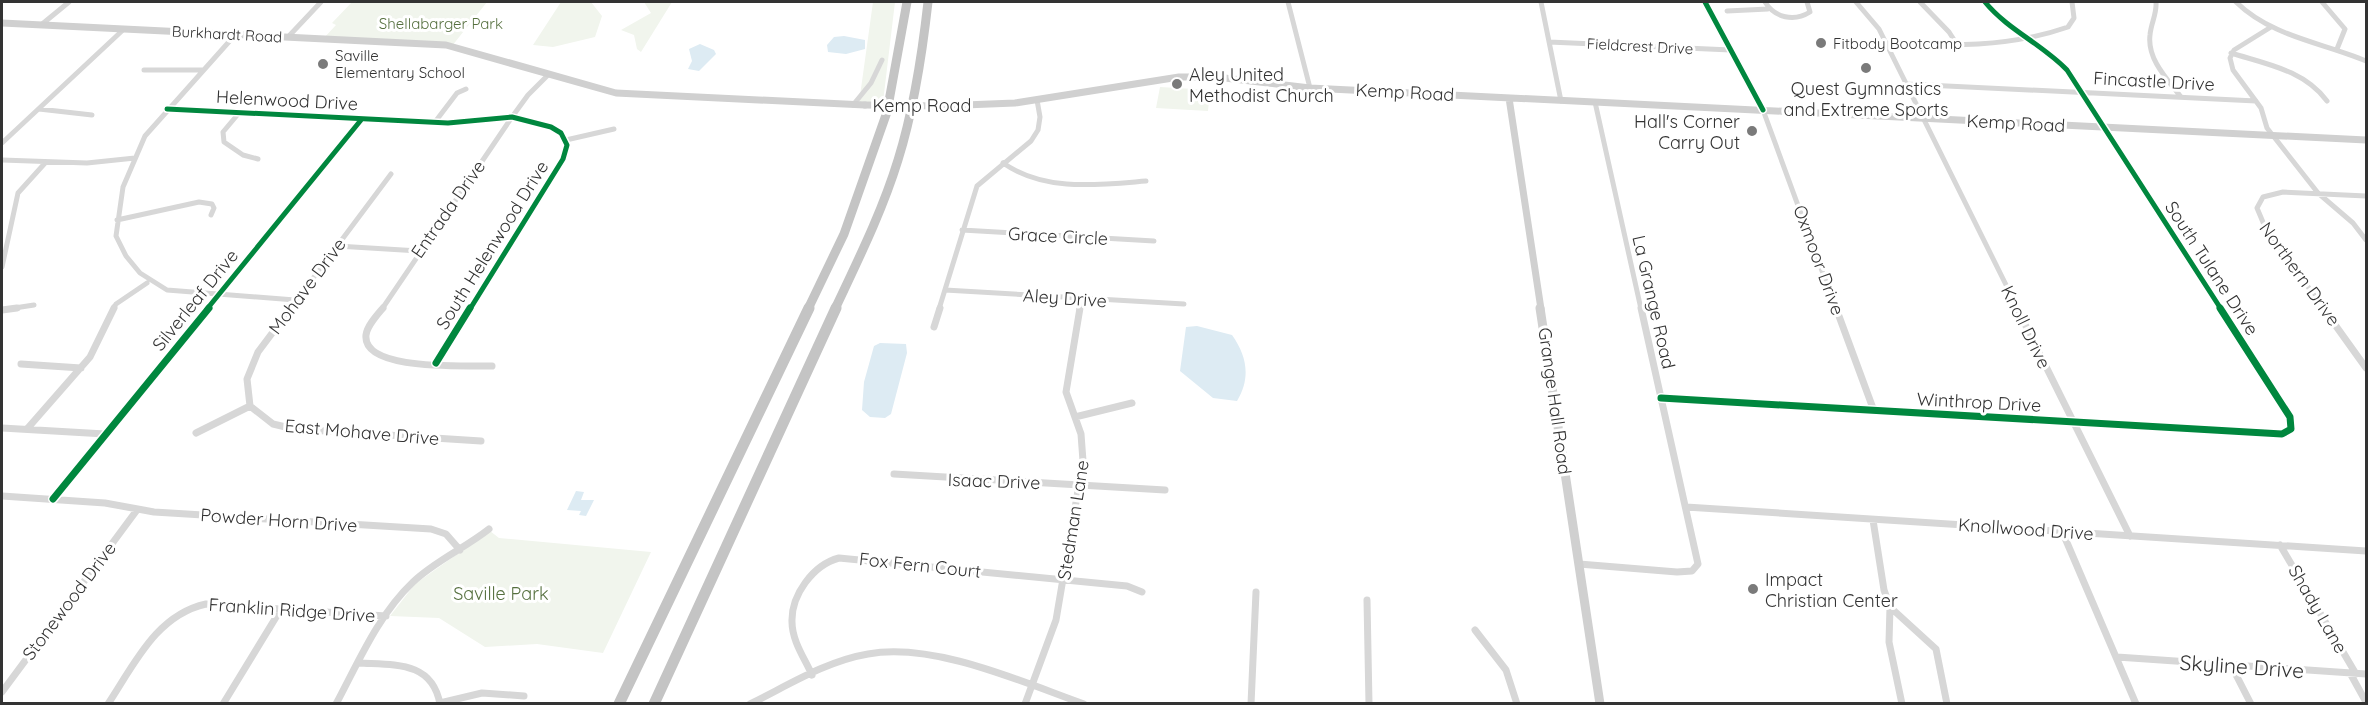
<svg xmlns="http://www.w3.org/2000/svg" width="2368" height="705" font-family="Quicksand,sans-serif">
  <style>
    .green { fill: #f1f5ed }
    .water { fill: #ddebf3 }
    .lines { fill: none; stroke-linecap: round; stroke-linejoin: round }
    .street-far1 { stroke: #d7d7d7; stroke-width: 5 }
    .street { stroke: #d7d7d7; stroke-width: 7 }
    .secondary-far1 { stroke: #d0d0d0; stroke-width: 7 }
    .secondary { stroke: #d0d0d0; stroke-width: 9 }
    .highway-far1 { stroke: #c4c4c4; stroke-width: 9 }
    .highway { stroke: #c4c4c4; stroke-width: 11 }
    .secondary-bridge { stroke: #d0d0d0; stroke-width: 7 }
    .cycleway-far1-casing { stroke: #fff; stroke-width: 8 }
    .cycleway-casing { stroke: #fff; stroke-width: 10 }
    .cycleway-far1 { stroke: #00873e; stroke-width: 5 }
    .cycleway { stroke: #00873e; stroke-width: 7 }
    .poi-dot { fill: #7a7a7a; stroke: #fff; stroke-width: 2 }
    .labels { text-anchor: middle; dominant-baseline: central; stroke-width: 6; stroke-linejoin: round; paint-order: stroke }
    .far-park-label { font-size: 15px; fill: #56703f; stroke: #fff }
    .far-street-label { font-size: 15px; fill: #333; stroke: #fff }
    .far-poi-label { font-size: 15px; fill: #333; stroke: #fff; text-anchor: start }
    .poi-label { font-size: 18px; fill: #333; stroke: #fff; text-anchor: start }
    .street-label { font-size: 18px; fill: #333; stroke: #fff }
    .park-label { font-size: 18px; fill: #56703f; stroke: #fff }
    .near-street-label { font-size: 21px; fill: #333; stroke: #fff }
  </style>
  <rect width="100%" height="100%" fill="#fff"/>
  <path class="green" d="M 352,2 L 487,2 L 452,46 L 323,39 L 336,25 L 332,23 Z
    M 561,2 L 591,2 L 602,16 L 595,37 L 553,47 L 533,45 Z
    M 644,2 L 672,2 L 641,52 L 637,49 L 634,35 L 621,30 L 651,13 Z
    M 873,2 L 895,2 L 883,102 L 859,103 Z
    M 1160,87 L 1210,90 L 1208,111 L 1156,108 Z
    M 490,531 L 499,538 L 651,552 L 603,653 L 537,644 L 485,647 L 439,618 L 390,616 L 415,584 Z"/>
  <path class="water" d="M 844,36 L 865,40 L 865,49 L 846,54 L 828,52 L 827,45 L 834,37 Z
    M 700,44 L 714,50 L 716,54 L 699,71 L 688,69 L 692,61 L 689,49 Z
    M 1197,326 L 1232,335 C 1247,356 1251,378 1237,401 L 1213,398 L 1180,371 L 1186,327 Z
    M 880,343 L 906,344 L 907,353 L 891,414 L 885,418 L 870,417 L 862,410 L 864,382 L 874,346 Z
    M 576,491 L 584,492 L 581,500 L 594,500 L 586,516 L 579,515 L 581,511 L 567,510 Z"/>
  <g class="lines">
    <path class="street-far1" d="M 1288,2 L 1310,88
      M 1541,2 L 1561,101
      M 1765,2 C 1775,18 1794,22 1810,12 L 1807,2
      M 1856,2 L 1879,29 L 2018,309
      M 1920,2 L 1949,32 L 1958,46
      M 1985,2 C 2008,30 2042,44 2067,70 L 2221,309
      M 2156,2 C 2157,14 2151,23 2150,35 C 2147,59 2167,79 2181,97
      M 2236,2 C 2272,37 2321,42 2366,61
      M 2322,2 L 2345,29 L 2337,49
      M 1727,11 L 1768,9
      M 41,25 L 69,2
      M 2271,27 L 2234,50 L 2230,58 L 2233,70 L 2261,108 L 2267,128 L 2318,193 L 2353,223 L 2366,240
      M 235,35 L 145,136 L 123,187 L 116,236 L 126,256 L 140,273 L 167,290 L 295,300
      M 288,37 L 321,2
      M 1549,42 L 1731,50
      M 1886,43 C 1949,46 2008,48 2068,27 L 2074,18 L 2072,2
      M 2231,53 C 2266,64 2304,70 2327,101
      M 144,70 L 203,70
      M 1906,84 L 2256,101
      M 1595,102 L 1641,309
      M 853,105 L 871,83 L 882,60
      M 39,109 L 92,115
      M 167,109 L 448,123 L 512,117 L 551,127 L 561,133 L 567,145 L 563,159 L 470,309
      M 1763,110 L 1836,309
      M 239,113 L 223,132 L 224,142 L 243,155 L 258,159
      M 435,122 L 457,93 L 466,89
      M 566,140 L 614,129
      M 2,143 L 124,29
      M 2,160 L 87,163 L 135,158
      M 1003,163 C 1045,192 1097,185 1146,181
      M 117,220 L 199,202 L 212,204 L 214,208 L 211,215
      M 962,230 L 1154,241
      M 337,246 L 419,251
      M 2,267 L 18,193 L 46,162
      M 945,290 L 1184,304
      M 8,309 L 34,305
      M 113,309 L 116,304 L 147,283
      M 207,309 L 361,120
      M 290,309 L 391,174
      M 382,309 L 512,117 L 528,95 L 548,75
      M 939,309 L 977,186 L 1031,141 L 1038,130 L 1040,117 L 1037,100
      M 1079,309 L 1081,299
      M 2324,309 L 2265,227 L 2257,208 L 2263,197 L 2283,192 L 2366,196"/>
    <path class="street" d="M 383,308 C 377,315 367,326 366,335 C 362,372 468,365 492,366
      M 1836,308 L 1874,411
      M 2017,308 L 2130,536
      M 2323,308 L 2366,368
      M 2,310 L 17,308
      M 934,327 L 940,308
      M 436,363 L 470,308
      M 21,364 L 81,368
      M 1661,398 L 2282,434 L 2291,429 L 2290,417 L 2220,308
      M 250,406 L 247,379 L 258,352 L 291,308
      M 250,406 L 273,424 L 294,429 L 481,441
      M 1075,417 L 1132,403
      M 2,428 L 105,434
      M 27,429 L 90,357 L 114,308
      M 196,433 L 250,406
      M 894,474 L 1165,490
      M 2,496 L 105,503 L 154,512 L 431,529 L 446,534 L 460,550
      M 53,499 L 209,308
      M 1686,507 L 2366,551
      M 1873,520 L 1884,590 L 1890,607 L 1889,642 L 1902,704
      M 2062,531 L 2136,704
      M 2280,545 L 2356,674
      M 1579,564 L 1677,572 L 1692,571 L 1698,564 L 1641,308
      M 1367,600 L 1369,704
      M 1890,607 L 1936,649 L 1947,704
      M 1475,630 L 1506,670 L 1517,704
      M 2117,657 L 2366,674
      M 359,663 C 395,665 432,661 440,704
      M 2231,665 L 2251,704
      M 2350,673 L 2366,702
      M 812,675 C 805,659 792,641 792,622 C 791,595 813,565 839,558 L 1127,586 L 1142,592
      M 2,692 L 137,510
      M 440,703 L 482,693 L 524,696
      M 108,704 C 134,665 156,615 206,604 L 386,616
      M 223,704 L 281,609
      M 336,704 C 358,663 378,615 413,582 C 435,561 465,548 489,529
      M 750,704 C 787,686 826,661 868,654 C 934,642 1022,682 1084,704
      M 1025,704 L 1056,620 L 1083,461 L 1081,434 L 1066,392 L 1080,308
      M 1251,704 L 1256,592"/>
    <path class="secondary-far1" d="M 1705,2 L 1763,110
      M 2,23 L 446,45 L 616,93 L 865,105
      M 1509,98 L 1541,309
      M 939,106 L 1015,103 L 1179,77 L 1216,77 L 1310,88 L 2366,140"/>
    <path class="secondary" d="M 1540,308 L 1600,704"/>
    <path class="highway-far1" d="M 808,309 L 844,234 L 887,112 L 907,2
      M 835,309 C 858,260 882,212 898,160 C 914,109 922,56 928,2"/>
    <path class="highway" d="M 619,704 L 809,308
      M 654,704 L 836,308"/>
    <path class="secondary-bridge" d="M 865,105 L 939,106"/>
    <defs>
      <path id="cycleway-far1" d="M 1705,2 L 1763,110
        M 1985,2 C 2008,30 2042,44 2067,70 L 2221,309
        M 167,109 L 448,123 L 512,117 L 551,127 L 561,133 L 567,145 L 563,159 L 470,309
        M 207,309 L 361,120"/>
      <path id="cycleway" d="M 436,363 L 470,308
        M 1661,398 L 2282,434 L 2291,429 L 2290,417 L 2220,308
        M 53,499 L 209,308"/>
    </defs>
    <use href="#cycleway-far1" class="cycleway-far1-casing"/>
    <use href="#cycleway" class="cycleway-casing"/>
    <use href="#cycleway-far1" class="cycleway-far1"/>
    <use href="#cycleway" class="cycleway"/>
  </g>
  <g class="poi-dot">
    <circle cx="1821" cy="43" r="6"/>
    <circle cx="323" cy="64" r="6"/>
    <circle cx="1866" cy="68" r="6"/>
    <circle cx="1177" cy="84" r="6"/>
    <circle cx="1752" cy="131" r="6"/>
    <circle cx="1753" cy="589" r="6"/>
  </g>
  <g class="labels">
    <g class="far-park-label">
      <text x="441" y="23">Shellabarger Park</text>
    </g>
    <g class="far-street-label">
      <text transform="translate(227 34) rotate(3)">Burkhardt Road</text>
      <text transform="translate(1640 46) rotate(3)">Fieldcrest Drive</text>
    </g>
    <g class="far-poi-label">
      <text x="1833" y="43">Fitbody Bootcamp</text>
      <text x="335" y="55">Saville<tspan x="335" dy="17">Elementary School</tspan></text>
    </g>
    <g class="poi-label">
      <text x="1189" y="74">Aley United<tspan x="1189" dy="21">Methodist Church</tspan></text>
      <text x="1866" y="88" text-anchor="middle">Quest Gymnastics<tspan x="1866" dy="21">and Extreme Sports</tspan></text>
      <text x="1740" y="121" text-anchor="end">Hall's Corner<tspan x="1740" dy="21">Carry Out</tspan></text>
      <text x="1765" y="579">Impact<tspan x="1765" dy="21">Christian Center</tspan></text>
    </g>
    <g class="street-label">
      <text transform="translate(2154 81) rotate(3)">Fincastle Drive</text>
      <text transform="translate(1405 92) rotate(3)">Kemp Road</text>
      <text transform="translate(287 100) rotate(3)">Helenwood Drive</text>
      <text x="922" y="105">Kemp Road</text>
      <text transform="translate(2016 123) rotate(3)">Kemp Road</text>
      <text transform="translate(448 209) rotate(-55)">Entrada Drive</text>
      <text transform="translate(1058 236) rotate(3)">Grace Circle</text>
      <text transform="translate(492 245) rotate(-58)">South Helenwood Drive</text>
      <text transform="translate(1819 260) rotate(70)">Oxmoor Drive</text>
      <text transform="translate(2212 268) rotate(57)">South Tulane Drive</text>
      <text transform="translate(2300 274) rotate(54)">Northern Drive</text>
      <text transform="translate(307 286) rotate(-53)">Mohave Drive</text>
      <text transform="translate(1065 298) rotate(4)">Aley Drive</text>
      <text transform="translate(195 300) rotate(-51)">Silverleaf Drive</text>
      <text transform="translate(1654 302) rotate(77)">La Grange Road</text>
      <text transform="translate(2026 327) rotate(64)">Knoll Drive</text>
      <text transform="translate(1555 401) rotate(82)">Grange Hall Road</text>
      <text transform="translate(1979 402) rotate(3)">Winthrop Drive</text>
      <text transform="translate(362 432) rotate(5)">East Mohave Drive</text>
      <text transform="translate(994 481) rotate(2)">Isaac Drive</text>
      <text transform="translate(279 520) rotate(4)">Powder Horn Drive</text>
      <text transform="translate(1073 520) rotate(-81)">Stedman Lane</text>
      <text transform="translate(2026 529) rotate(4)">Knollwood Drive</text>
      <text transform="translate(920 565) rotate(6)">Fox Fern Court</text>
      <text transform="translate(69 601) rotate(-53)">Stonewood Drive</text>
      <text transform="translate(2318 609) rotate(60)">Shady Lane</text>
      <text transform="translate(292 610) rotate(4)">Franklin Ridge Drive</text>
    </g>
    <g class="park-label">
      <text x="501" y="593">Saville Park</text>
    </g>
    <g class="near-street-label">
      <text transform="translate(2242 666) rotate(4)">Skyline Drive</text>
    </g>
  </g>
  <rect width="2368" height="705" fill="none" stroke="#333333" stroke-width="6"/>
</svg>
